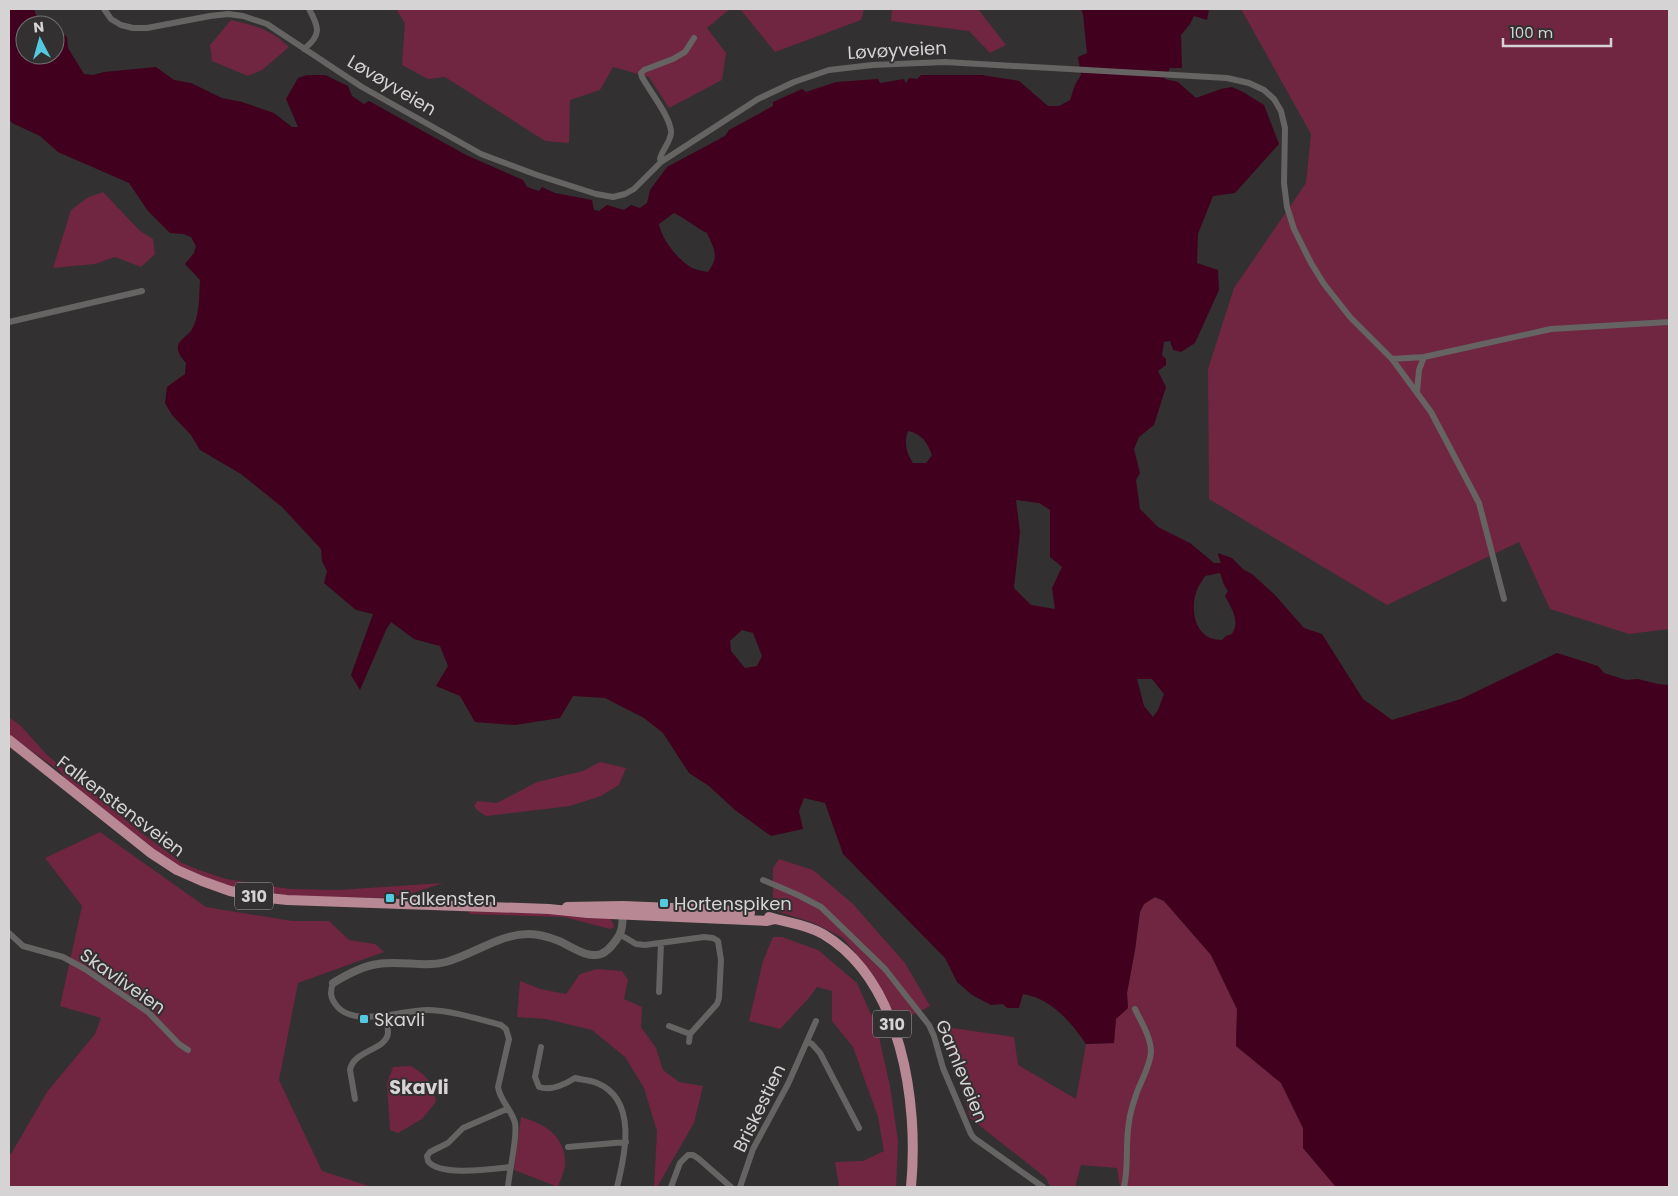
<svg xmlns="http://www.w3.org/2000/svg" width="1678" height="1196" font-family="Poppins,sans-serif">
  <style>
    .green { fill: #702541 }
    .water { fill: #41001d; fill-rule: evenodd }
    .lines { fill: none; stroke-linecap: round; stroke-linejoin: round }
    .minor { stroke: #666363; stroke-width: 6 }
    .tertiary { stroke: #666363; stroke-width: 8 }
    .primary { stroke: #b88895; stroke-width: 10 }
    .poi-dot { fill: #54cade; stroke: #323030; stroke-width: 2 }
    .labels { text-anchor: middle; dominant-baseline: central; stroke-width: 4; stroke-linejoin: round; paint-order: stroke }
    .shield { fill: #323030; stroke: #a4a2a3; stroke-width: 1 }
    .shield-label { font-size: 16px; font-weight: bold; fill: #d5d3d4 }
    .street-label { font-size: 18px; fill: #d5d3d4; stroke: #323030 }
    .poi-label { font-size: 18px; fill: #d5d3d4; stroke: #323030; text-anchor: start }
    .neighbourhood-label { font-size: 19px; font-weight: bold; fill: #d8d4d5; stroke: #323030 }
  </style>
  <rect width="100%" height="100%" fill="#323030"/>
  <path class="green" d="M 396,9 L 730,9 L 707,28 L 726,53 L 722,80 L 669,108 L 649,77 L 613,67 L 600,90 L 570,100 L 569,143 L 545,141 L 445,77 L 428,79 L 402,65 L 405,23 Z
    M 740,9 L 864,9 L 861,20 L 775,52 Z
    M 892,9 L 978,9 L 1006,45 L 990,53 L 969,31 L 891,21 Z
    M 1241,9 L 1669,9 L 1669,629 L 1629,634 L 1550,609 L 1519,542 L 1387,605 L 1209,499 L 1208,369 L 1234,288 L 1306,183 L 1311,134 Z
    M 231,20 C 256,26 270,29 289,47 L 262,70 L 248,76 L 212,61 L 210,45 Z
    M 103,192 L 140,231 L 153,239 L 155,254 L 141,267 L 115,257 L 95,264 L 53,268 L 71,210 L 87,198 Z
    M 9,717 L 21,726 L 47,755 L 138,830 L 182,863 L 199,870 L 226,879 L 290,889 L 338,890 L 443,883 L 413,893 L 382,898 L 272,896 L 241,890 L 190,873 L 162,856 L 66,781 L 61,772 L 9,735 Z
    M 600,762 L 626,768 L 619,785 L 601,796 L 570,806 L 486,816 L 477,810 L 474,806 L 477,801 L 497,803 L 537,782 L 583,771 Z
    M 100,832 L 206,907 L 292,921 L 329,921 L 349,940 L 375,944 L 384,952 L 298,983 L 279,1080 L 322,1171 L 372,1187 L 9,1187 L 9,1154 L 11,1154 L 47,1092 L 95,1034 L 101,1018 L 60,1006 L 82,906 L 45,858 Z
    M 779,859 L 813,870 L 853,904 L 905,963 L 930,1006 L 903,1020 L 897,1018 L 874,976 L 843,938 L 814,923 L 773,910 L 773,868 Z
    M 1155,897 L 1164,901 L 1211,955 L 1237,1009 L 1236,1046 L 1281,1083 L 1303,1128 L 1303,1148 L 1336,1187 L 1120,1187 L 1117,1168 L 1081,1165 L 1075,1187 L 1050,1187 L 1046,1178 L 970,1118 L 946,1027 L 1014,1037 L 1018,1065 L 1076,1099 L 1086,1044 L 1114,1043 L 1116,1019 L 1128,1008 L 1127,993 L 1135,950 L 1140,912 L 1144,904 Z
    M 470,911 L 598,915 L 610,918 L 614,925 L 613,928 L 610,929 L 564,917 L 469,914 Z
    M 773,937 L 782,937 L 818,950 L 857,983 L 877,1028 L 890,1086 L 898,1141 L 896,1187 L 839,1187 L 835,1162 L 863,1161 L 884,1151 L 878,1117 L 853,1047 L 832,1021 L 832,991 L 817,987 L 808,999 L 780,1029 L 749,1021 L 763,961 Z
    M 597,969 L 622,971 L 628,980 L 624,999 L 642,1007 L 641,1027 L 656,1048 L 663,1070 L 679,1082 L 703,1086 L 694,1123 L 657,1187 L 654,1187 L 657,1131 L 644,1088 L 625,1057 L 592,1030 L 546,1019 L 517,1017 L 520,981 L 540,989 L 566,994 L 580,974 Z
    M 411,1066 C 428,1077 432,1081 436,1102 L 422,1119 L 398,1133 L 390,1130 L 387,1083 L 393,1067 Z
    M 521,1117 C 545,1124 566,1136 565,1164 C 565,1171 560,1180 558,1187 L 514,1170 Z"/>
  <path class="water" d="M 9,9 L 34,9 L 39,25 L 25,25 L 25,55 L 55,55 L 55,29 L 67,37 L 68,48 L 84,74 L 93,75 L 104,72 L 156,67 L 174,80 L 191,83 L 222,98 L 242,102 L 274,113 L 292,127 L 298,127 L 286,99 L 298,78 L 307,75 L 325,75 L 348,86 L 352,96 L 364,104 L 369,101 L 466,155 L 523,180 L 527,187 L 539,191 L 542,187 L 555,193 L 592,200 L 594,210 L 599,211 L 607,205 L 624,210 L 631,205 L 640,208 L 647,203 L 650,190 L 667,167 L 725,136 L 729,130 L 773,106 L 773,102 L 802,89 L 806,92 L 836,82 L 878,79 L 880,83 L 904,79 L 906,83 L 909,78 L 917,79 L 921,75 L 982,75 L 1019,81 L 1048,106 L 1059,106 L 1070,100 L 1075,85 L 1081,75 L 1078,57 L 1087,53 L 1083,14 L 1081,9 L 1209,9 L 1207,20 L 1194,16 L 1190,24 L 1181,35 L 1182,68 L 1170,68 L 1165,79 L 1178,82 L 1196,98 L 1221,89 L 1232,87 L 1243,92 L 1264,105 L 1279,144 L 1235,193 L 1213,196 L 1198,234 L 1197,263 L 1218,270 L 1219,290 L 1195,343 L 1181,352 L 1173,350 L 1170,341 L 1164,342 L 1162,355 L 1166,359 L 1166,365 L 1158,371 L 1166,387 L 1154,425 L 1139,437 L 1134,449 L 1140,473 L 1136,480 L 1140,509 L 1158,527 L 1190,543 L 1214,563 L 1221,563 L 1218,555 L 1218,553 L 1232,558 L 1244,570 L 1252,574 L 1275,595 L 1304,628 L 1322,634 L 1363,699 L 1392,720 L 1461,699 L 1557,653 L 1598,666 L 1604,673 L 1626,680 L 1638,679 L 1658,684 L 1669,685 L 1669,1187 L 1336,1187 L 1303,1148 L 1303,1128 L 1281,1083 L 1236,1046 L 1237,1009 L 1211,955 L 1164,901 L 1155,897 L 1144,904 L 1140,912 L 1135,950 L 1127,993 L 1128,1008 L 1116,1019 L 1114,1043 L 1086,1044 C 1070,1021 1052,999 1023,994 L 1019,1008 L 1007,1008 L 1003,1004 L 991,1005 L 972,995 L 957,982 L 945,958 L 843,854 L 825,803 L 804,798 L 799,811 L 803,829 L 771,836 L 735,810 L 709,786 L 689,773 L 663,733 L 644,718 L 605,698 L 573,696 L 560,718 L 515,725 L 475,722 L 460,696 L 436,686 L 448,666 L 440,646 L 414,639 L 391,622 L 386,630 L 360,690 L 351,675 L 373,614 L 356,610 L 324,583 L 327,571 L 322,561 L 321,549 L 282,507 L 241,474 L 200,450 L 191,435 L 172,415 L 165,403 L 167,387 L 185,374 L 186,363 C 182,358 177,353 178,346 C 179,340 187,336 191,331 C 200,317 199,296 200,280 L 185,264 L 194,253 L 196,246 L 191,237 L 183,234 L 170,233 L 148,211 L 129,183 L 58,152 L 40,136 L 12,123 L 9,119 ZM 674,213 C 686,219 695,227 707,233 C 714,249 720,256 708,272 C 703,271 697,270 692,268 C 678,260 662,240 659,224 ZM 908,431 C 922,434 927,442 932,455 L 926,463 L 913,463 C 906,453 904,443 908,431 ZM 1016,500 L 1039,503 L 1050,510 L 1050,557 L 1062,567 L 1052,588 L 1055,609 L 1031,605 L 1014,588 L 1020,532 ZM 1220,573 L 1224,585 L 1228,591 L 1225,596 C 1231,608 1241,621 1232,634 L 1226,636 L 1222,640 C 1218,640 1214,639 1210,638 C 1194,631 1191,608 1196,593 C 1197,587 1202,582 1205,576 ZM 742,630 L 753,633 L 762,656 L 757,666 L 745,668 L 731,651 L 730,641 ZM 1137,679 L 1152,679 L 1164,694 L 1158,710 L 1153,717 L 1144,706 Z"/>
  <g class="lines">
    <path class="minor" d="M 104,9 L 111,19 L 121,25 L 133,28 L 147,28 L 210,16 L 228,14 L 243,16 L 267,24 L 362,87 L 481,154 L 537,175 L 596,194 L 613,197 L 625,194 L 634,189 L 661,162 L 758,99 L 794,82 L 829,70 L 872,65 L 945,62 L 1227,78 L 1249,83 L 1264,90 L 1274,99 L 1281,111 L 1285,128 L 1284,183 L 1287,207 L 1294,229 L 1311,263 L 1324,284 L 1350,317 L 1392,359 L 1431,412 L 1479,503 L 1504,599
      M 304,49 C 322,35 319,27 309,9
      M 661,162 L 660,159 C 662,150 670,143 671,133 C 672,119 649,90 642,77 L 641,73 L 644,70 L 673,59 L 685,52 L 694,38
      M 9,322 L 142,291
      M 1392,359 L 1424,357 L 1551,329 L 1669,322
      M 1417,392 L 1419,370 L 1424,357
      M 763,880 L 798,895 L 821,907 L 885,969 L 929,1025 L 934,1036 L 943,1068 L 971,1134 L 974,1138 L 1043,1187
      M 9,933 L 23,946 L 63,957 L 85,969 L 148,1012 L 179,1044 L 188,1050
      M 621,935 L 636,944 L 645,945 L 704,937 L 713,938 L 718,941 L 721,960 L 719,998 L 717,1004 L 690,1034 L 689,1042
      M 333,983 C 330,992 330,997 336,1005 C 354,1029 405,1009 429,1010 C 453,1011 478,1019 501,1025 L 506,1029 L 509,1039 L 498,1087 C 500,1101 512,1110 515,1123 C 518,1137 509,1171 508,1187
      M 659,992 L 661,943
      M 669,1026 L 690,1034
      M 808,1042 L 812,1044 L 820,1053 L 859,1128
      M 541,1047 L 535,1077 L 539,1087 C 551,1091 564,1085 575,1078 C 582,1080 590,1080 597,1083 C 638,1100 625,1155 617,1187
      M 355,1099 L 350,1070 C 353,1050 388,1050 388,1032 C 388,1027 386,1022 385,1017
      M 507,1109 L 463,1128 L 448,1143 L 430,1152 L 427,1156 L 428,1161 C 439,1177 492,1169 511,1167
      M 568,1147 L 626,1142
      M 671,1187 L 680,1163 L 688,1155 L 693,1155 L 699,1159 L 731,1187
      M 740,1187 L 753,1149 L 788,1084 L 816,1021
      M 1124,1187 C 1129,1166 1125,1144 1129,1122 C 1130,1112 1134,1101 1137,1092 C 1142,1079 1150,1066 1151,1052 C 1151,1037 1141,1022 1135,1009"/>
    <path class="tertiary" d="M 333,983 C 346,975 362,966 378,964 C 401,960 424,968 446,962 C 475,954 499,934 529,934 C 539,934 549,937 559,941 C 571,946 587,959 601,954 C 606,952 610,948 613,944 C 624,931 622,926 623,909"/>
    <path class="primary" d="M 9,740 L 151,853 L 177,870 L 202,881 L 230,891 L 259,897 L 287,900 L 549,909 L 588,913 L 767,921 L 775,919
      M 567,907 L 623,906 L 722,910 L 750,913
      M 769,917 C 787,923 806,924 823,934 C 902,981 919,1103 911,1187"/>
  </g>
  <g class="poi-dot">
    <rect x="385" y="893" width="10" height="10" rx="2.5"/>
    <rect x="659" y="898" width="10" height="10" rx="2.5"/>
    <rect x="359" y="1014" width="10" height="10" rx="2.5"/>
  </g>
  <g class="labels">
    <g class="shield">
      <rect x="235" y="882.5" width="38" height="27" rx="4"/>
      <rect x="873" y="1010.5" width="38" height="27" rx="4"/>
    </g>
    <g class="shield-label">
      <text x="254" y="896">310</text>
      <text x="892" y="1024">310</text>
    </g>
    <g class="street-label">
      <text transform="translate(897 50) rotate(-3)">Løvøyveien</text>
      <text transform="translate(392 85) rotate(31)">Løvøyveien</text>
      <text transform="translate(121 806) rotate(37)">Falkenstensveien</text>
      <text transform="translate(123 981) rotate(35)">Skavliveien</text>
      <text transform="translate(962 1071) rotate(68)">Gamleveien</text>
      <text transform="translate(759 1108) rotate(-64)">Briskestien</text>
    </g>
    <g class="poi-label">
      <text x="400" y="898">Falkensten</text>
      <text x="674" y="903">Hortenspiken</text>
      <text x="374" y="1019">Skavli</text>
    </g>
    <g class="neighbourhood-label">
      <text x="419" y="1087">Skavli</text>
    </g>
  </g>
  <rect width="1678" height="1196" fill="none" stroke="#d5d3d4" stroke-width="20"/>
  <g transform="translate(40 40) rotate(354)"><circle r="24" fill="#323030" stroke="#737172"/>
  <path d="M0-4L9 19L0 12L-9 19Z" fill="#54cade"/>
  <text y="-8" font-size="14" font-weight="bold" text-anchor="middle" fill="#d5d3d4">N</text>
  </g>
  <path d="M1503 38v8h108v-8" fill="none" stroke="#d5d3d4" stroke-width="2.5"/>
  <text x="1510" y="38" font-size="15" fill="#d5d3d4" stroke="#323030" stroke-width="4" paint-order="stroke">100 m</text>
</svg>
